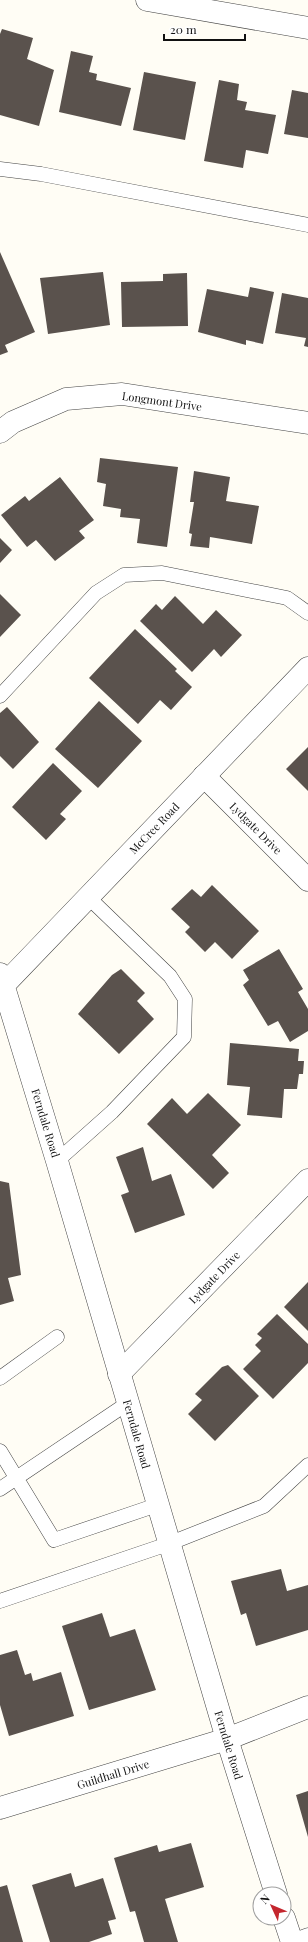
<svg xmlns="http://www.w3.org/2000/svg" width="308" height="1942" font-family="'Playfair Display',serif">
  <style>
    .building { fill: #5a524d }
    .lines { fill: none; stroke-linecap: round; stroke-linejoin: round }
    .service-casing { stroke: #444; stroke-width: 15 }
    .minor-casing { stroke: #444; stroke-width: 23 }
    .tertiary-casing { stroke: #444; stroke-width: 23 }
    .service { stroke: #fff; stroke-width: 14 }
    .minor { stroke: #fff; stroke-width: 22 }
    .tertiary { stroke: #fff; stroke-width: 22 }
    .labels { text-anchor: middle; dominant-baseline: central; stroke-width: 4; stroke-linejoin: round; paint-order: stroke }
    .street-label { font-size: 11px; fill: #111; stroke: #fff }
  </style>
  <rect width="100%" height="100%" fill="#fffdf5"/>
  <path class="building" d="M 2,29 L 33,38 L 27,59 L 54,70 L 39,126 L 0,115 L 0,34 Z
    M 71,51 L 93,56 L 89,72 L 97,74 L 96,80 L 131,88 L 121,126 L 59,112 Z
    M 144,72 L 196,82 L 185,140 L 133,130 Z
    M 219,80 L 239,84 L 237,100 L 247,102 L 245,110 L 276,115 L 268,154 L 246,150 L 243,168 L 204,161 Z
    M 292,90 L 308,93 L 308,138 L 284,134 Z
    M 0,252 L 35,332 L 5,345 L 8,352 L 0,355 Z
    M 103,272 L 110,325 L 48,334 L 40,278 Z
    M 187,273 L 188,326 L 122,327 L 121,282 L 163,281 L 163,274 Z
    M 250,287 L 274,292 L 263,344 L 246,340 L 246,345 L 198,332 L 207,289 L 248,297 Z
    M 282,293 L 308,298 L 308,347 L 304,346 L 306,338 L 275,333 Z
    M 100,458 L 178,467 L 167,547 L 137,543 L 140,519 L 120,517 L 121,509 L 103,506 L 106,484 L 97,482 Z
    M 194,471 L 230,477 L 226,501 L 259,506 L 252,544 L 210,537 L 209,548 L 190,546 L 192,534 L 189,533 L 194,502 L 190,502 Z
    M 60,477 L 94,520 L 79,531 L 85,538 L 55,561 L 36,540 L 27,547 L 1,515 L 25,496 L 29,501 Z
    M 0,538 L 12,550 L 0,563 Z
    M 0,594 L 21,615 L 0,637 Z
    M 175,596 L 203,624 L 216,610 L 242,635 L 221,657 L 214,649 L 192,672 L 140,621 L 156,604 L 162,610 Z
    M 135,629 L 177,669 L 175,671 L 192,687 L 171,710 L 160,700 L 138,724 L 89,678 Z
    M 99,701 L 142,741 L 98,788 L 55,749 Z
    M 7,707 L 39,742 L 13,769 L 0,756 L 0,713 Z
    M 308,747 L 308,791 L 286,769 Z
    M 53,763 L 82,791 L 60,814 L 66,819 L 46,840 L 12,807 Z
    M 212,885 L 259,931 L 232,959 L 215,942 L 205,952 L 185,932 L 190,927 L 171,909 L 192,889 L 201,897 Z
    M 279,949 L 303,989 L 298,992 L 308,1009 L 308,1031 L 290,1042 L 278,1021 L 268,1026 L 243,985 L 249,980 L 243,970 Z
    M 121,969 L 145,993 L 137,1001 L 154,1019 L 119,1054 L 78,1014 L 112,975 Z
    M 230,1043 L 299,1049 L 298,1061 L 304,1061 L 303,1074 L 299,1074 L 297,1089 L 284,1089 L 282,1118 L 247,1115 L 250,1087 L 227,1085 Z
    M 208,1093 L 241,1125 L 212,1155 L 229,1173 L 213,1189 L 147,1124 L 172,1098 L 187,1114 Z
    M 143,1147 L 152,1181 L 171,1174 L 185,1215 L 135,1233 L 121,1195 L 129,1192 L 116,1157 Z
    M 0,1181 L 9,1183 L 21,1275 L 8,1278 L 14,1301 L 0,1305 Z
    M 308,1282 L 308,1331 L 284,1307 Z
    M 277,1314 L 308,1344 L 308,1363 L 273,1399 L 243,1369 L 261,1351 L 255,1345 L 262,1338 L 257,1334 Z
    M 228,1365 L 259,1396 L 215,1441 L 188,1414 L 202,1400 L 195,1394 L 222,1367 Z
    M 281,1569 L 287,1591 L 308,1585 L 308,1630 L 256,1646 L 246,1613 L 241,1615 L 231,1581 Z
    M 102,1613 L 110,1637 L 135,1629 L 156,1690 L 89,1710 L 62,1626 Z
    M 17,1650 L 25,1675 L 31,1673 L 33,1681 L 61,1672 L 74,1716 L 9,1736 L 0,1705 L 0,1655 Z
    M 308,1791 L 308,1837 L 296,1795 Z
    M 191,1843 L 204,1887 L 165,1899 L 178,1942 L 144,1942 L 135,1911 L 130,1912 L 114,1858 L 157,1845 L 159,1852 Z
    M 71,1873 L 75,1887 L 103,1878 L 116,1919 L 108,1921 L 112,1934 L 89,1942 L 50,1942 L 32,1885 Z
    M 7,1885 L 23,1942 L 0,1942 L 0,1887 Z"/>
  <g class="lines">
    <defs>
      <path id="service" d="M 0,169 L 41,174 L 308,225
        M 0,696 L 96,593 L 124,575 L 162,573 L 287,598 L 308,613
        M 57,1161 L 112,1112 L 184,1037 L 185,999 L 170,976 L 88,897
        M 0,1378 L 57,1337
        M 0,1451 L 54,1540 L 157,1505
        M 0,1489 L 128,1403
        M 0,1601 L 168,1544 L 264,1506 L 308,1465
        M 292,1941 L 308,1935"/>
      <path id="minor" d="M 147,0 L 308,28
        M 0,432 L 13,422 L 66,399 L 122,394 L 308,423
        M 204,776 L 308,880
        M 119,1374 L 308,1180
        M 0,1808 L 227,1739 L 308,1707"/>
      <path id="tertiary" d="M 0,974 L 57,1161 L 227,1739 L 276,1894
        M 0,989 L 308,668
        M 284,1918 L 292,1942"/>
    </defs>
    <use href="#service" class="service-casing"/>
    <use href="#minor" class="minor-casing"/>
    <use href="#tertiary" class="tertiary-casing"/>
    <use href="#service" class="service"/>
    <use href="#minor" class="minor"/>
    <use href="#tertiary" class="tertiary"/>
  </g>
  <g class="labels">
    <g class="street-label">
      <text transform="translate(162 401) rotate(8)">Longmont Drive</text>
      <text transform="translate(154 828) rotate(-46)">McCree Road</text>
      <text transform="translate(256 828) rotate(45)">Lydgate Drive</text>
      <text transform="translate(46 1123) rotate(73)">Ferndale Road</text>
      <text transform="translate(214 1277) rotate(-46)">Lydgate Drive</text>
      <text transform="translate(137 1434) rotate(74)">Ferndale Road</text>
      <text transform="translate(229 1745) rotate(73)">Ferndale Road</text>
      <text transform="translate(113 1774) rotate(-17)">Guildhall Drive</text>
    </g>
  </g>
  <g transform="translate(272 1906) rotate(314)"><circle r="19" fill="#ffffff" stroke="#a0a0a0"/>
  <path d="M0-3L7 15L0 10L-7 15Z" fill="#c4262e"/>
  <text y="-6" font-size="11" font-weight="bold" text-anchor="middle" fill="#111111">N</text>
  </g>
  <path d="M164 34v6h81v-6" fill="none" stroke="#111111" stroke-width="2"/>
  <text x="170" y="34" font-size="12" fill="#111111" stroke="#ffffff" stroke-width="3" paint-order="stroke">20 m</text>
</svg>
